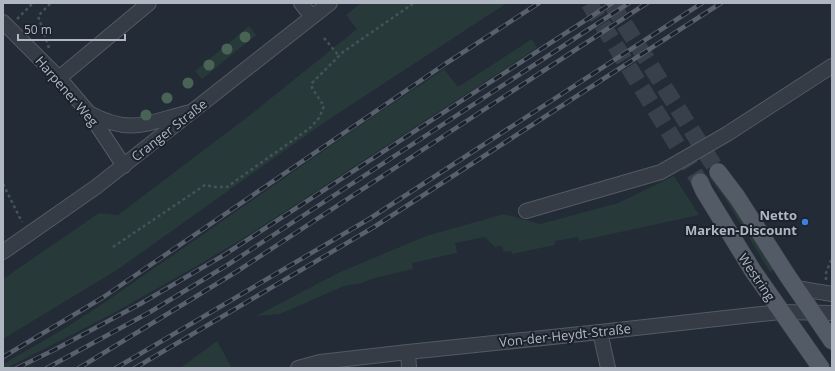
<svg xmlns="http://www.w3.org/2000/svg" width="835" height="371" font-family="'Open Sans',sans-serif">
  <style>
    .green { fill: #273939 }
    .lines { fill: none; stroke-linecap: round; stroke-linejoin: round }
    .major-tunnel { stroke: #37404b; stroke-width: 17; stroke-dasharray: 17 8; stroke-linecap: butt }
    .minor-casing { stroke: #535a64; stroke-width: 16 }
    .major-casing { stroke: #3f4650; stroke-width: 18 }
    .path { stroke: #435456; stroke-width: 2.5; stroke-dasharray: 3 3; stroke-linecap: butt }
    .minor { stroke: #353c46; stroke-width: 14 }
    .major { stroke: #535b66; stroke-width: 17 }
    .rail-casing { stroke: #58616d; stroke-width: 4.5 }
    .rail { stroke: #1b222b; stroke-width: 3; stroke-dasharray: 9; stroke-linecap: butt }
    .tree { fill: #4a6357 }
    .shop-dot { fill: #3f7fe0; stroke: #1b222b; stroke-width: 1.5 }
    .labels { text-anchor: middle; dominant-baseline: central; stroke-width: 4; stroke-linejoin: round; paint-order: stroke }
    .street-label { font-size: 13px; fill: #b0b7c3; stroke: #1b222b }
    .poi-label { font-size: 13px; font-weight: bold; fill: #b0b7c3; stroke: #1b222b; text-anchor: end }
  </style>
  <rect width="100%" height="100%" fill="#222b36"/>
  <path class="green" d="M 361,3 L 507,3 L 325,122 L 117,270 L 3,339 L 3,279 L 99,213 L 118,215 L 250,115 L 357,29 L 346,15 Z
    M 249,26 L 256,35 L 202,79 L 195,71 Z
    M 532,39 L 537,48 L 244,238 L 195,267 L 112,314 L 7,368 L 3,368 L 3,364 L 62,330 L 98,307 L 374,116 L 444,69 L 458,87 Z
    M 674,176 L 699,215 L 579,241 L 578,237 L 555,241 L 555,245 L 512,254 L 511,251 L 504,252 L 502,246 L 495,247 L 485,237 L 455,243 L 457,253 L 412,263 L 413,269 L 371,279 L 362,283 L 344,286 L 280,314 L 256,316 L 338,273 L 426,236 L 504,214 L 540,224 L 618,203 Z
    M 712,176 L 728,195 L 775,269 L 770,272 L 724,197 L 709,178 Z
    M 217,341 L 232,368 L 180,368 Z"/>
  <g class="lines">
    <path class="major-tunnel" d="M 589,3 L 700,182
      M 611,3 L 718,172"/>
    <defs>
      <path id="minor" d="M 301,3 L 312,17
        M 3,22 L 59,78 L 89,113 L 124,166
        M 59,78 L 149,3
        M 89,113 C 132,136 148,122 190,112
        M 526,211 L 661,172 L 727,134 L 832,66
        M 3,252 L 96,187 L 330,3
        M 796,288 L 832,294
        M 600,332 L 608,368
        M 408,352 L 409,368
        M 298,368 L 320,362 L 408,352 L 600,332 L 752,315 L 781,312 L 832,313"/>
      <path id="major" d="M 718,172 L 737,197 L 787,275 L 832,341
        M 700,182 L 704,191 L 753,271 L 821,368"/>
    </defs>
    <use href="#minor" class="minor-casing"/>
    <use href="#major" class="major-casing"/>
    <path class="path" d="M 17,19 L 33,3
      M 324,38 L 339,56
      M 49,48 L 38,16 L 51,3
      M 3,184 L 22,222
      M 113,247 L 205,185 L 215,187 L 227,187 L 310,128 L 319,118 L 324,106 L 312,88 L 312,83 L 343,52 L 414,3
      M 826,280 L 826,273 L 832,258"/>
    <use href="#minor" class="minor"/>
    <use href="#major" class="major"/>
    <defs>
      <path id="rail" d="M 3,357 L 102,298 L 445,64 L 539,3
        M 17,368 L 54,350 L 140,304 L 224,255 L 612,3
        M 47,368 L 150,312 L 229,264 L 629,3
        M 79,368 L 236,272 L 647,3
        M 116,368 L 369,219 L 702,3
        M 135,368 L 374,227 L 721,3"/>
    </defs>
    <use href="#rail" class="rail-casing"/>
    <use href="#rail" class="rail"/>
  </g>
  <g class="tree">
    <circle cx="245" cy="37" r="5.5"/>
    <circle cx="227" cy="49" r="5.5"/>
    <circle cx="209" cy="65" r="5.5"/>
    <circle cx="188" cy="83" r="5.5"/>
    <circle cx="167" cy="98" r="5.5"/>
    <circle cx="146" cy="115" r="5.5"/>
  </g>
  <circle class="shop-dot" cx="805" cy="222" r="4"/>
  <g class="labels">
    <g class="street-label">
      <text transform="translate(67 91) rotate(49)">Harpener Weg</text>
      <text transform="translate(169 130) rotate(-38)">Cranger Straße</text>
      <text transform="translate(757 277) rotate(56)">Westring</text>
      <text transform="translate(565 335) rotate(-6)">Von-der-Heydt-Straße</text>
    </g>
    <g class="poi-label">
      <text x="797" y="215">Netto<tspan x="797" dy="15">Marken-Discount</tspan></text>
    </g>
  </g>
  <rect width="835" height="371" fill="none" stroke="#b0b7c3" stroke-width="8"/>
  <path d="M18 34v6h107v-6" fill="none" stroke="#b0b7c3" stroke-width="2"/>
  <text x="24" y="34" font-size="12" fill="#b0b7c3" stroke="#1b222b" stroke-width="3" paint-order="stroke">50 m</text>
</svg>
